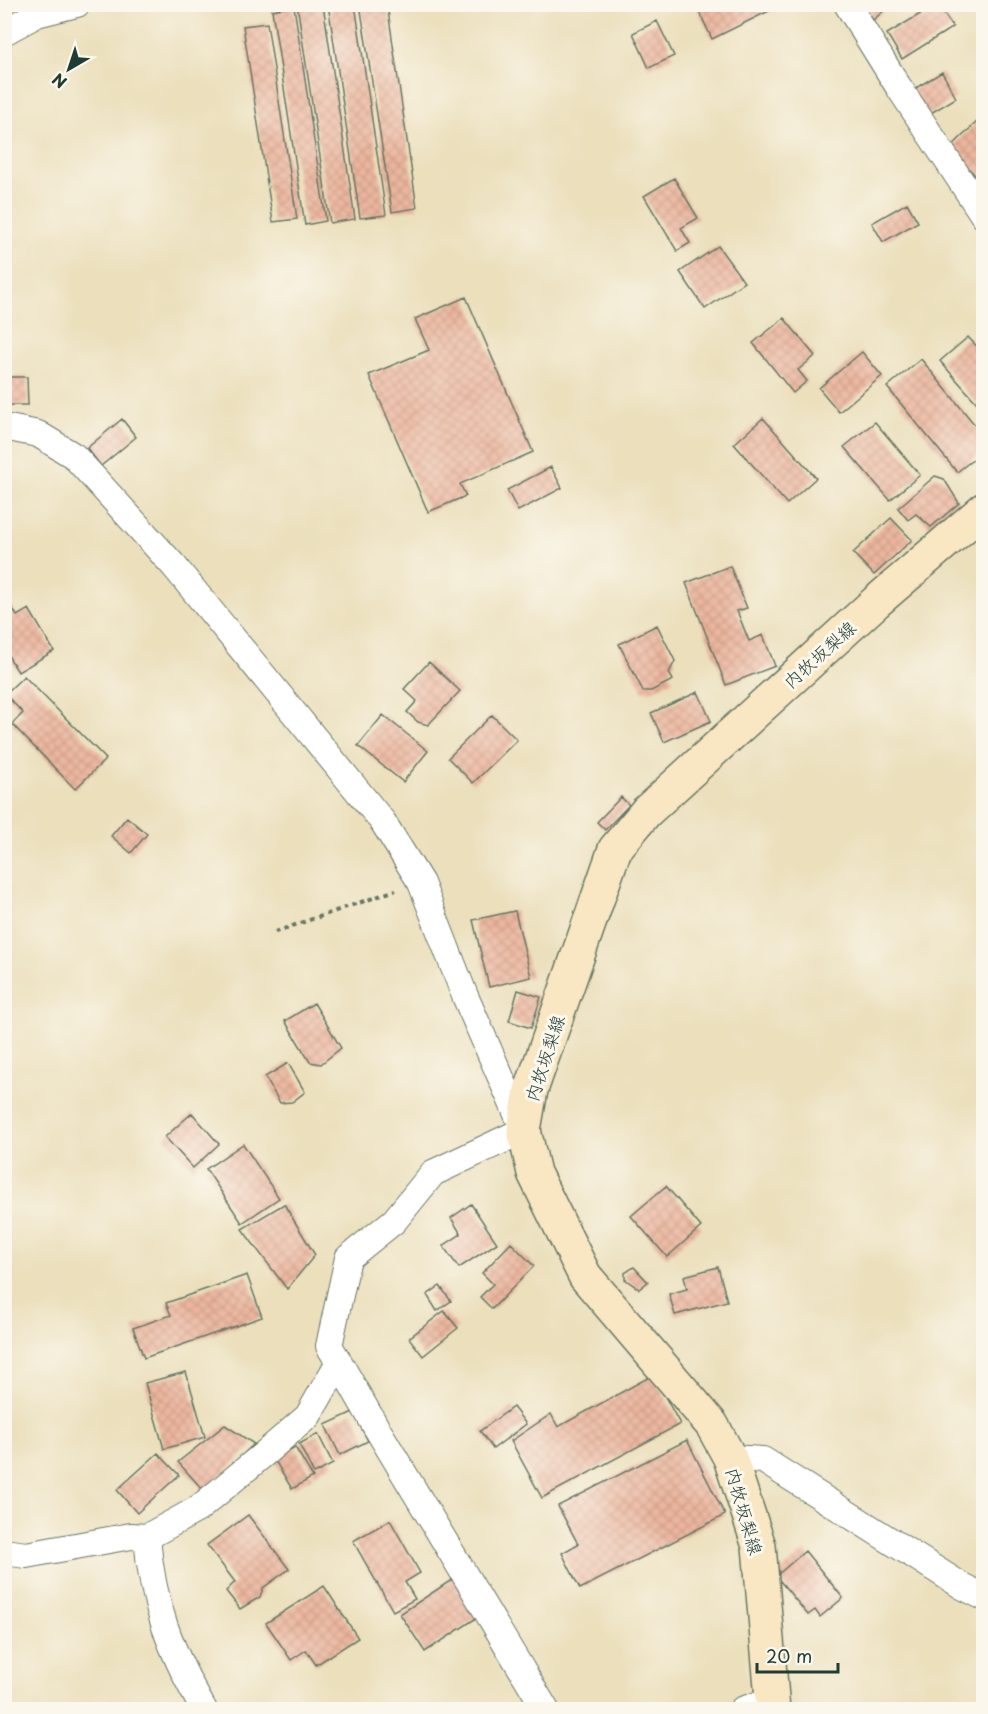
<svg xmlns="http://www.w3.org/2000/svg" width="988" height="1714" font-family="'Playpen Sans','Klee One',sans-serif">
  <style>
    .building { fill: url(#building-cross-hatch) }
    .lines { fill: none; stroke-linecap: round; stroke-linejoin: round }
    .street-casing { stroke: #667664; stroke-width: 28 }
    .secondary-casing { stroke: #667664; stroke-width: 36 }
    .path { stroke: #667664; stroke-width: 4; stroke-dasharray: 4.5 4.5; stroke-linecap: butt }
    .street { stroke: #fff; stroke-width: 26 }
    .secondary { stroke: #f9e7c3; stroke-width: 33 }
    .labels { text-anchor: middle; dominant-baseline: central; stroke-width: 6; stroke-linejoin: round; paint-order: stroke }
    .street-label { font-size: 18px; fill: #1f3d34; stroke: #fbf7ec }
  </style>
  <defs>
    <pattern id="building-cross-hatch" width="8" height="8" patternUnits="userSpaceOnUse" patternTransform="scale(1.5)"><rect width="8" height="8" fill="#ecb69e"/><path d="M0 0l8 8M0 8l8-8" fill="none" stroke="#ca9d89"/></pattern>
  </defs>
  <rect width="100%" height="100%" fill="#fbf7ec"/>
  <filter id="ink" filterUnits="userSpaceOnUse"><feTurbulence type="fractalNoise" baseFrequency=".0167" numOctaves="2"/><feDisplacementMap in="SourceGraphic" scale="12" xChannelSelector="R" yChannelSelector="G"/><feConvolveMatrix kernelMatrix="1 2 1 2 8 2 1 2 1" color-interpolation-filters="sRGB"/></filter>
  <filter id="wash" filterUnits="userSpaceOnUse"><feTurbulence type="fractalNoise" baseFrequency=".008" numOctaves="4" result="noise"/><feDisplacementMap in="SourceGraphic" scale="24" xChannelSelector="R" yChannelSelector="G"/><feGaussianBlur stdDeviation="1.35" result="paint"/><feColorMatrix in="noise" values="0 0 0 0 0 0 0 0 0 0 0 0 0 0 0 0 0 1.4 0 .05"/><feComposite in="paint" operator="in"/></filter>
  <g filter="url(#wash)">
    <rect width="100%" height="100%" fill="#ebdfbc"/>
    <g id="blocks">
      <path class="building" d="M 297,4 L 323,4 L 355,219 L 330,223 Z
        M 328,4 L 355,4 L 386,215 L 360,218 Z
        M 360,4 L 387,4 L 417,208 L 392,212 Z
        M 861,4 L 892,4 L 873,20 Z
        M 696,5 L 781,5 L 712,39 Z
        M 935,5 L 938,5 L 953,27 L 902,59 L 887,34 Z
        M 294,6 L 326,221 L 305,225 L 272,10 Z
        M 657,21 L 674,56 L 649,68 L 633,33 Z
        M 267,23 L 297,219 L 273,222 L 243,26 Z
        M 942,72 L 956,98 L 926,116 L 911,91 Z
        M 984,115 L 984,173 L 978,178 L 949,149 Z
        M 674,178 L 698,218 L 681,228 L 690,243 L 677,251 L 644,196 Z
        M 907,203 L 918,222 L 883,242 L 872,223 Z
        M 718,246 L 744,282 L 705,309 L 680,272 Z
        M 466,297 L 533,452 L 460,484 L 466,496 L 428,512 L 369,375 L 429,350 L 415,319 Z
        M 784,318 L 815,356 L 798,370 L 807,381 L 793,393 L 753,343 Z
        M 968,337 L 984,354 L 984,411 L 940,361 Z
        M 862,352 L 882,376 L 839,412 L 819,388 Z
        M 921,359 L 984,436 L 984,451 L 957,472 L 887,387 Z
        M 4,377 L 27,377 L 28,405 L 4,405 Z
        M 763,418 L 816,478 L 787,504 L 734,444 Z
        M 122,419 L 136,437 L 101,466 L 87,448 Z
        M 875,422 L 920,475 L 890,500 L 844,447 Z
        M 551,467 L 562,488 L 518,511 L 507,490 Z
        M 935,476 L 944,479 L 959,503 L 931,527 L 916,514 L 908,520 L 898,508 Z
        M 891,518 L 912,540 L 874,575 L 853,553 Z
        M 730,566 L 747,608 L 737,611 L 749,641 L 763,635 L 775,666 L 726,685 L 686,583 Z
        M 4,594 L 17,616 L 29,609 L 54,651 L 18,672 L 4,649 Z
        M 657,625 L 675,661 L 669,673 L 673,680 L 651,691 L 643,691 L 619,644 Z
        M 429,662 L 460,691 L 428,725 L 418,722 L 407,712 L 417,701 L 404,689 Z
        M 24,676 L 106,759 L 75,789 L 12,724 L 23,713 L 5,694 Z
        M 698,692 L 711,721 L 664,742 L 651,713 Z
        M 383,715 L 428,751 L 403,782 L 358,746 Z
        M 492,715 L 517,740 L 473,783 L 448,758 Z
        M 621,797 L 629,805 L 605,830 L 597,822 Z
        M 127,817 L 147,834 L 131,853 L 111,836 Z
        M 515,911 L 531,977 L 489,987 L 473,920 Z
        M 518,990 L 541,997 L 531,1028 L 509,1021 Z
        M 314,1003 L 341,1048 L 321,1064 L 310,1062 L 285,1021 Z
        M 288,1063 L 305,1092 L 292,1102 L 280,1103 L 265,1077 Z
        M 192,1113 L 219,1144 L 193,1168 L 165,1137 Z
        M 243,1144 L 279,1198 L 242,1223 L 206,1169 Z
        M 666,1186 L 701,1227 L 667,1257 L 631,1216 Z
        M 284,1204 L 315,1255 L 287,1289 L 242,1229 Z
        M 471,1204 L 497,1243 L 459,1268 L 443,1246 L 461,1234 L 451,1218 Z
        M 511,1243 L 534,1266 L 492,1309 L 480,1297 L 493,1284 L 482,1273 Z
        M 634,1267 L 648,1282 L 639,1289 L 625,1279 L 625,1273 Z
        M 718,1267 L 727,1301 L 675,1315 L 669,1294 L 687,1289 L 684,1276 Z
        M 247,1275 L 262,1317 L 144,1358 L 133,1328 L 171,1315 L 166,1303 Z
        M 440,1286 L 451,1301 L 437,1311 L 427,1295 Z
        M 444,1311 L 458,1328 L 423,1356 L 409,1338 Z
        M 186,1372 L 205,1437 L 164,1449 L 145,1383 Z
        M 653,1375 L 680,1424 L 542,1498 L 511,1441 L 551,1414 L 558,1427 Z
        M 513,1407 L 526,1424 L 493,1449 L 480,1431 Z
        M 353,1412 L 368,1441 L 340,1455 L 325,1425 Z
        M 225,1425 L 254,1444 L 204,1491 L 178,1462 Z
        M 318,1434 L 333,1464 L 314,1474 L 299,1444 Z
        M 687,1440 L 725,1515 L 580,1589 L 562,1553 L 578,1544 L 558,1506 Z
        M 295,1447 L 313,1477 L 292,1489 L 274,1459 Z
        M 158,1453 L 179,1475 L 137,1513 L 117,1490 Z
        M 248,1515 L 289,1569 L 263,1588 L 260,1597 L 240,1609 L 226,1591 L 235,1582 L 207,1545 Z
        M 390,1520 L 420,1573 L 405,1582 L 415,1599 L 393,1611 L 353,1541 Z
        M 805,1551 L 843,1598 L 820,1617 L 815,1610 L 808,1615 L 776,1576 Z
        M 459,1575 L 484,1613 L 425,1652 L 400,1614 Z
        M 324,1586 L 358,1638 L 316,1665 L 306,1650 L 291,1660 L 266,1623 Z"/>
    </g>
  </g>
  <g filter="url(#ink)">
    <use href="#blocks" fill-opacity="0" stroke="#667664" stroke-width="1.5"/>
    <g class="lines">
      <defs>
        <path id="street" d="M 847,4 L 898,86 L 984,216
          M 4,32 L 37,14 L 77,4
          M 4,427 L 38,434 L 74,456 L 174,566 L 383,822 L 421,883 L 465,996 L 524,1130 L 433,1173 L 394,1221 L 348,1258 L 329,1346 L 339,1362 L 308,1416 L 264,1454 L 198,1509 L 147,1537 L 131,1536 L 26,1555 L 4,1552
          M 339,1362 L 376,1427 L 546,1710
          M 730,1458 L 763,1460 L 962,1586 L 984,1597
          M 147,1537 C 152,1604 171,1652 204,1710
          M 742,1710 L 772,1700"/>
        <path id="secondary" d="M 773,1710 L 759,1546 L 730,1458 L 712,1425 L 585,1276 L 534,1173 L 524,1130 L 531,1090 L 615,849 L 646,812 L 876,602 L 984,509"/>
      </defs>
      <use href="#street" class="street-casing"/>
      <use href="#secondary" class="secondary-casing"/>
      <path class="path" d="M 275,932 L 396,890"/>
      <use href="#street" class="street"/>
      <use href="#secondary" class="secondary"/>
    </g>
  </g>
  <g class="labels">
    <g class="street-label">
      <text transform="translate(819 654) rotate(-42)">内牧坂梨線</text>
      <text transform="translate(544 1058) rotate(-72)">内牧坂梨線</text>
      <text transform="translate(745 1511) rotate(74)">内牧坂梨線</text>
    </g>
  </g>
  <rect width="988" height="1714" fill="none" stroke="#fbf7ec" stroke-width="24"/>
  <g transform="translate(69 69) rotate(219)" stroke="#fbf7ec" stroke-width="4.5" paint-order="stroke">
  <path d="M0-4.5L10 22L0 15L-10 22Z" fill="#1f3d34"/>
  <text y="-9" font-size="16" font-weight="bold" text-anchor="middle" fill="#1f3d34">N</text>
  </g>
  <path d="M757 1663v9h81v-9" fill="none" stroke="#1f3d34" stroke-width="3"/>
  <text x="766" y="1663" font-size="18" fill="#1f3d34" stroke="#fbf7ec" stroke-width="4.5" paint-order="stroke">20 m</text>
</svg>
